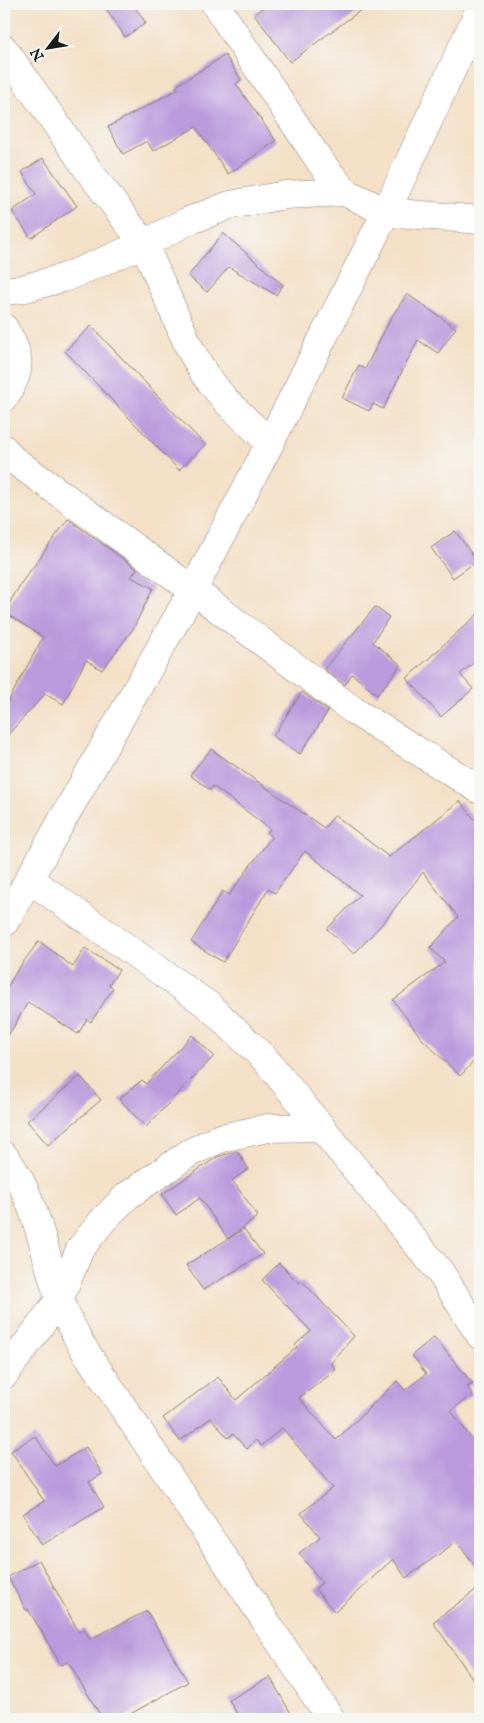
<svg xmlns="http://www.w3.org/2000/svg" width="484" height="1723" font-family="'IM FELL English',serif">
  <style>
    .building { fill: #ba9add }
    .lines { fill: none; stroke-linecap: round; stroke-linejoin: round }
    .street-casing { stroke: #887e71; stroke-width: 29 }
    .secondary-casing { stroke: #887e71; stroke-width: 29 }
    .street { stroke: #fff; stroke-width: 28 }
    .secondary { stroke: #fff; stroke-width: 28 }
  </style>
  <rect width="100%" height="100%" fill="#f6f6f2"/>
  <filter id="ink" filterUnits="userSpaceOnUse"><feTurbulence type="fractalNoise" baseFrequency=".02" numOctaves="2"/><feDisplacementMap in="SourceGraphic" scale="10" xChannelSelector="R" yChannelSelector="G"/><feConvolveMatrix kernelMatrix="1 2 1 2 8 2 1 2 1" color-interpolation-filters="sRGB"/></filter>
  <filter id="wash" filterUnits="userSpaceOnUse"><feTurbulence type="fractalNoise" baseFrequency=".0096" numOctaves="4" result="noise"/><feDisplacementMap in="SourceGraphic" scale="20" xChannelSelector="R" yChannelSelector="G"/><feGaussianBlur stdDeviation="1.12" result="paint"/><feColorMatrix in="noise" values="0 0 0 0 0 0 0 0 0 0 0 0 0 0 0 0 0 1.4 0 .05"/><feComposite in="paint" operator="in"/></filter>
  <g filter="url(#wash)">
    <rect width="100%" height="100%" fill="#f4e0c6"/>
    <g id="blocks">
      <path class="building" d="M 103,4 L 133,4 L 146,23 L 125,37 Z
        M 268,4 L 369,4 L 290,62 L 254,14 Z
        M 225,55 L 241,80 L 236,84 L 276,141 L 228,174 L 196,127 L 153,151 L 147,141 L 123,154 L 108,127 L 178,89 L 176,86 Z
        M 43,158 L 77,206 L 31,238 L 12,211 L 36,194 L 22,172 Z
        M 223,233 L 283,285 L 276,295 L 229,267 L 207,292 L 188,276 Z
        M 407,294 L 456,328 L 438,353 L 418,340 L 383,409 L 373,404 L 369,411 L 342,398 L 359,365 L 365,369 L 391,318 Z
        M 91,326 L 205,445 L 179,470 L 65,351 Z
        M 68,519 L 137,569 L 131,577 L 153,588 L 133,629 L 102,670 L 86,660 L 63,704 L 45,694 L 4,739 L 4,709 L 43,637 L 4,612 L 22,582 Z
        M 455,531 L 477,561 L 453,578 L 431,548 Z
        M 375,607 L 389,617 L 373,642 L 401,665 L 377,695 L 352,674 L 345,685 L 324,669 Z
        M 480,612 L 480,658 L 460,674 L 473,689 L 441,717 L 407,678 Z
        M 302,692 L 328,711 L 300,754 L 273,736 Z
        M 211,749 L 324,828 L 335,815 L 389,857 L 460,801 L 480,826 L 480,1055 L 460,1076 L 422,1039 L 393,1000 L 445,962 L 430,948 L 458,917 L 423,872 L 383,923 L 354,954 L 327,929 L 360,895 L 305,851 L 275,893 L 268,889 L 223,962 L 191,942 L 223,891 L 229,895 L 272,836 L 267,833 L 270,829 L 213,786 L 210,790 L 190,775 Z
        M 39,941 L 73,967 L 85,948 L 119,970 L 109,985 L 113,988 L 91,1022 L 87,1019 L 78,1034 L 28,1002 L 4,1043 L 4,993 L 18,969 Z
        M 192,1035 L 214,1056 L 146,1127 L 119,1099 L 142,1080 L 146,1084 Z
        M 80,1076 L 101,1100 L 48,1145 L 27,1121 Z
        M 237,1151 L 249,1169 L 232,1180 L 258,1216 L 228,1239 L 200,1198 L 176,1215 L 162,1194 L 217,1157 Z
        M 244,1229 L 263,1254 L 203,1290 L 186,1265 Z
        M 279,1263 L 299,1283 L 302,1281 L 354,1336 L 331,1363 L 336,1370 L 299,1398 L 336,1440 L 397,1381 L 405,1390 L 426,1374 L 412,1355 L 434,1337 L 473,1384 L 467,1387 L 473,1394 L 451,1411 L 480,1450 L 480,1573 L 457,1541 L 406,1578 L 393,1559 L 335,1612 L 315,1589 L 322,1583 L 299,1553 L 320,1537 L 301,1513 L 333,1488 L 282,1428 L 261,1446 L 256,1440 L 247,1449 L 233,1434 L 228,1438 L 211,1418 L 180,1441 L 163,1418 L 218,1377 L 236,1400 L 297,1347 L 295,1345 L 311,1331 L 262,1280 Z
        M 35,1436 L 55,1466 L 86,1447 L 102,1474 L 89,1482 L 104,1507 L 42,1545 L 23,1514 L 44,1501 L 11,1451 Z
        M 39,1560 L 79,1632 L 84,1629 L 90,1639 L 147,1611 L 188,1682 L 121,1719 L 103,1719 L 68,1662 L 61,1665 L 28,1609 L 26,1610 L 8,1577 Z
        M 480,1587 L 480,1689 L 433,1622 Z
        M 270,1677 L 294,1719 L 240,1719 L 229,1700 Z"/>
    </g>
  </g>
  <g filter="url(#ink)">
    <use href="#blocks" fill-opacity="0" stroke="#887e71" stroke-width="1"/>
    <g class="lines">
      <defs>
        <path id="street" d="M 215,4 L 321,163 L 345,192 L 386,212 L 480,220
          M 4,49 L 86,167 L 144,244 L 189,347 L 205,375 L 226,401 L 270,443
          M 4,291 L 22,289 L 66,277 L 144,244 L 186,222 L 230,205 L 285,195 L 345,192
          M 4,328 C 21,355 23,371 4,397
          M 4,449 L 11,458 L 193,590 L 354,711 L 480,790
          M 29,879 L 208,1005 L 265,1059 L 440,1272 L 480,1335
          M 4,1156 C 36,1196 43,1250 59,1298 C 64,1314 74,1331 82,1346 L 331,1719
          M 4,1375 L 59,1300 L 80,1249 L 104,1219 L 127,1196 L 191,1152 L 221,1138 L 268,1128 L 321,1127"/>
        <path id="secondary" d="M 4,923 L 193,590 L 270,443 L 386,212 L 480,9"/>
      </defs>
      <use href="#street" class="street-casing"/>
      <use href="#secondary" class="secondary-casing"/>
      <use href="#street" class="street"/>
      <use href="#secondary" class="secondary"/>
    </g>
  </g>
  <rect width="484" height="1723" fill="none" stroke="#f6f6f2" stroke-width="20"/>
  <g transform="translate(48 48) rotate(239)" stroke="#f6f6f2" stroke-width="4" paint-order="stroke">
  <path d="M0-4L9 19L0 12L-9 19Z" fill="#1c1c1c"/>
  <text y="-8" font-size="14" font-weight="bold" text-anchor="middle" fill="#1c1c1c">N</text>
  </g>
</svg>
